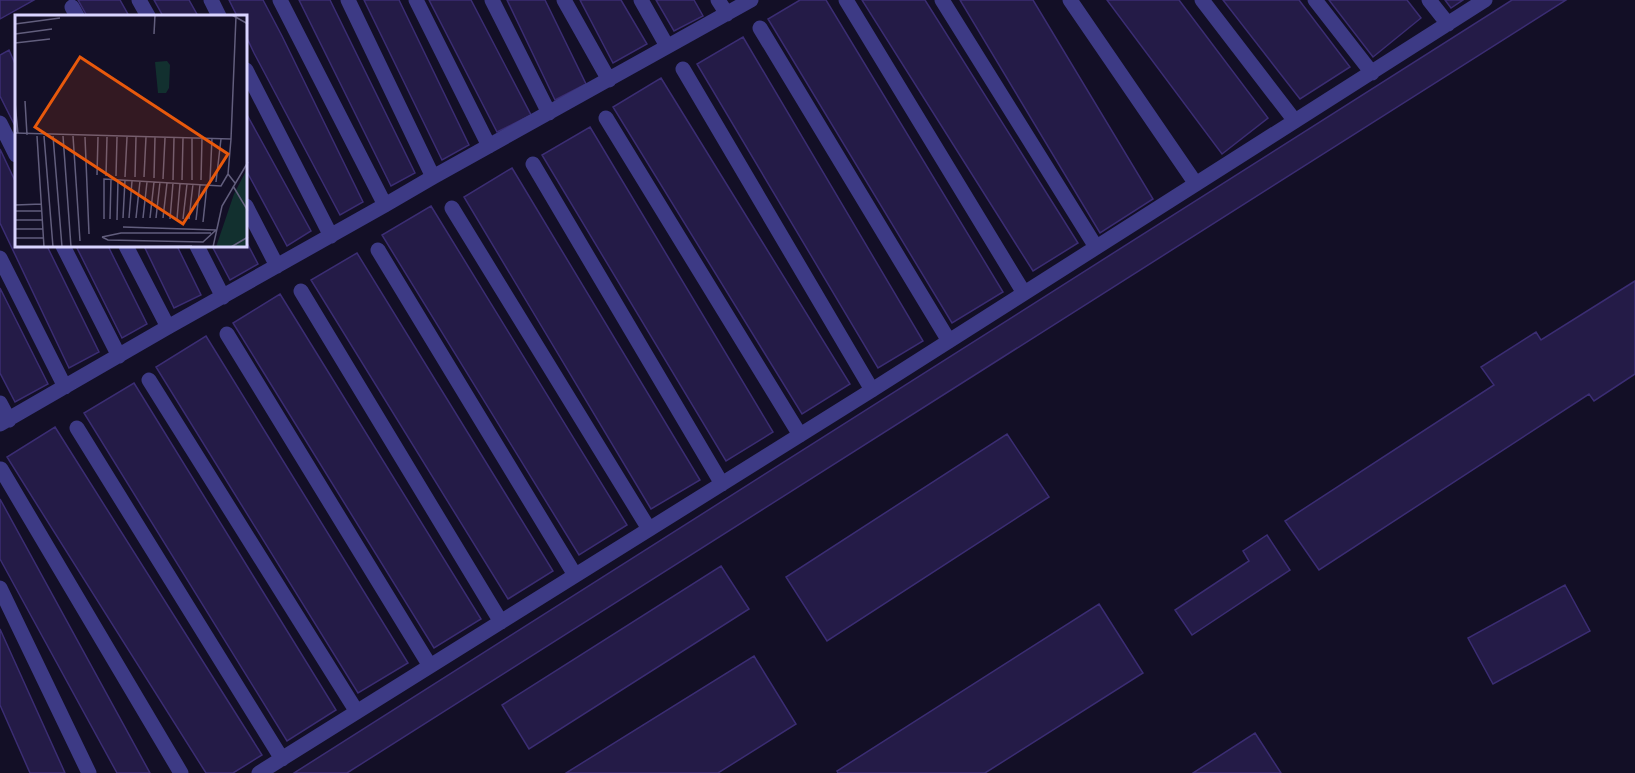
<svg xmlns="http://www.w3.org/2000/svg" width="1635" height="773" font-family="Manrope,sans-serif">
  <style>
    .building { fill: #241b47; stroke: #3b2d73; stroke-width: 1.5 }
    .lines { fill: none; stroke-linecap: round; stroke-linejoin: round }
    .lane { stroke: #3d3a85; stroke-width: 15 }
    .inset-road { fill: none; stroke: #625e7d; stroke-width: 1.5 }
    .view { fill: #e8590c; fill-opacity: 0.15; stroke: #e8590c; stroke-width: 3 }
    .inset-edge { fill: none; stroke: #d9d4ff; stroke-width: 3 }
  </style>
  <rect width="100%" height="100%" fill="#130f26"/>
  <path class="building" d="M 0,0 L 34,0 L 0,19 Z
    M 78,0 L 120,0 L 129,16 L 87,16 Z
    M 154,0 L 189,0 L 198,16 L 163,16 Z
    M 229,0 L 263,0 L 282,36 L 363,202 L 340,215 L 254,53 L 246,36 L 246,16 L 237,16 Z
    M 299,0 L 330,0 L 415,173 L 391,186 Z
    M 364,0 L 399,0 L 469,145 L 442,160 Z
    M 429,0 L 471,0 L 531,115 L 497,132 Z
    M 507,0 L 545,0 L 586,84 L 555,100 Z
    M 580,0 L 621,0 L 647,44 L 613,63 Z
    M 656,0 L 694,0 L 703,16 L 674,31 Z
    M 800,0 L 826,0 L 1003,292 L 952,323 L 768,19 Z
    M 862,0 L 925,0 L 1078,243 L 1033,271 Z
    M 960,0 L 1033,0 L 1153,199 L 1100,233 Z
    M 1107,0 L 1179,0 L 1268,118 L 1222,154 Z
    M 1223,0 L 1299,0 L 1350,67 L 1300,99 Z
    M 1329,0 L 1407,0 L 1421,18 L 1373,57 Z
    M 1445,0 L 1463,0 L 1451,8 Z
    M 1512,0 L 1566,0 L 347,773 L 294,773 Z
    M 743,37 L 923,341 L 878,368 L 697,64 Z
    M 9,50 L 16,66 L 16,128 L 0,96 L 0,55 Z
    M 661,78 L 850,384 L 802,414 L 613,107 Z
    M 246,113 L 311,231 L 287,246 L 246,170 Z
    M 590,127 L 773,432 L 726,461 L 542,155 Z
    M 0,149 L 16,183 L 16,246 L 47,246 L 99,352 L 69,368 L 0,223 Z
    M 512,168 L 700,480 L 651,509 L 464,197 Z
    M 431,206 L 627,525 L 579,555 L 382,235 Z
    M 246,241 L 258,264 L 230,280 L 212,246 L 246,246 Z
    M 76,246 L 108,246 L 147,324 L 122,338 Z
    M 144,246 L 177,246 L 201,295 L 174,308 Z
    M 357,253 L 553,571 L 508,599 L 311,280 Z
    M 1635,281 L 1635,374 L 1594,401 L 1589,394 L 1319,570 L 1285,521 L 1494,385 L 1481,367 L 1536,332 L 1541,340 Z
    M 0,288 L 48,384 L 15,402 L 0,373 Z
    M 280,294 L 481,619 L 434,648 L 233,323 Z
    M 206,336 L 408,663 L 358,693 L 156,367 Z
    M 134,383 L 336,710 L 287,741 L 84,413 Z
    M 55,427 L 262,755 L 233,773 L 206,773 L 7,457 Z
    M 1007,434 L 1049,497 L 827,641 L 786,577 Z
    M 0,499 L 150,773 L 117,773 L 0,559 Z
    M 1267,535 L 1290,570 L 1192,635 L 1175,610 L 1249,561 L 1243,551 Z
    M 721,566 L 749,609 L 529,749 L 502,705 Z
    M 1565,585 L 1590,631 L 1493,684 L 1468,638 Z
    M 1099,604 L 1143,673 L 985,773 L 838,773 L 837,771 Z
    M 0,629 L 65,773 L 30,773 L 0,705 Z
    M 754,656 L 796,724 L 718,773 L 566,773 Z
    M 1255,733 L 1281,773 L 1193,773 Z"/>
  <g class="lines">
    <path class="lane" d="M 139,0 L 148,16
      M 211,0 L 219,16
      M 280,0 L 385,205
      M 348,0 L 433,177
      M 416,0 L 489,146
      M 492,0 L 549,113
      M 564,0 L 609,80
      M 641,0 L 667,46
      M 718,0 L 727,14
      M 846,0 L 1024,293
      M 942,0 L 1096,247
      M 1070,0 L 1196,184
      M 1202,0 L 1295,121
      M 1315,0 L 1372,73
      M 1429,0 L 1448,24
      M 72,7 L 77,16
      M 760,28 L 949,341
      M 683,69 L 872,390
      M 246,70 L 331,236
      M 606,118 L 800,435
      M 0,123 L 16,155
      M 533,164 L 722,484
      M 246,206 L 277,266
      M 452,208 L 649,529
      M 63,246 L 119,356
      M 126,246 L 168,327
      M 197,246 L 223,297
      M 378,250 L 575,575
      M 0,258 L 65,387
      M 301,291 L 501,622
      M 227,334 L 430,666
      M 149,380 L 357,712
      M 0,403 L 9,420
      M 0,424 L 168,327 L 385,205 L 433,177 L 751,0
      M 77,428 L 282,759
      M 1,469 L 181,773
      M 0,588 L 89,773
      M 259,773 L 872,390 L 1485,0"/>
  </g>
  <g transform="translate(15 15)">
    <rect width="232" height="232" fill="#130f26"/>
    <path d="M 152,46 L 155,50 L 154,73 L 151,78 L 143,78 L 140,47 ZM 232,154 L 232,232 L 201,232 L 219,179 Z" fill="#12302f"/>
    <path class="inset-road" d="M 217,0 L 233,9M 0,9 L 45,3M 0,19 L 37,14M 139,19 L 140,0M 0,28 L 35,24M 10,86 L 12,120M 0,87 L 3,119M 0,118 L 216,124 L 221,1M 22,121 L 29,232M 29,121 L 38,232M 38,121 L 47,232M 48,121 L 56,232M 58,121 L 65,226M 70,122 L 74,219M 216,124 L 213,159 L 220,168M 82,160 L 83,122M 91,161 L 92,122M 101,161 L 102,122M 110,162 L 112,122M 120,162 L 121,122M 129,162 L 131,122M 139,163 L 140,122M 148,164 L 150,123M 158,165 L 159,123M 167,165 L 168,123M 177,165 L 177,123M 186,165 L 187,123M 195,166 L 197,123M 201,167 L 206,124M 218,171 L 233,196M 0,190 L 27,189M 0,196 L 27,196M 108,203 L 110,165M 114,203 L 117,166M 121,203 L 125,166M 128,203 L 132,167M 135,203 L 139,167M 141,203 L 145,167M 148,203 L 152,168M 89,204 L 89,164 L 206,171 L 213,159M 95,204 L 96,164M 155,204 L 158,168M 162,204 L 165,169M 168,204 L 172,169M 174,204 L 178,169M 0,205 L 28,205M 102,205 L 103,165M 181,205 L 185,170M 188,207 L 192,170M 108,212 L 201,215M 0,214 L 28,214M 87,222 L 93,225 L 188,227 L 201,215M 87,222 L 106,218 L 196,218M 0,223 L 28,223M 0,232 L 29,232M 90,232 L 177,231M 198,232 L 207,191 L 233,147M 216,232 L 233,222"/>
    <path class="view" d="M 65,42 L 213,139 L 168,209 L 20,112 Z"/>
    <rect width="232" height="232" class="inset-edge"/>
  </g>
</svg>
